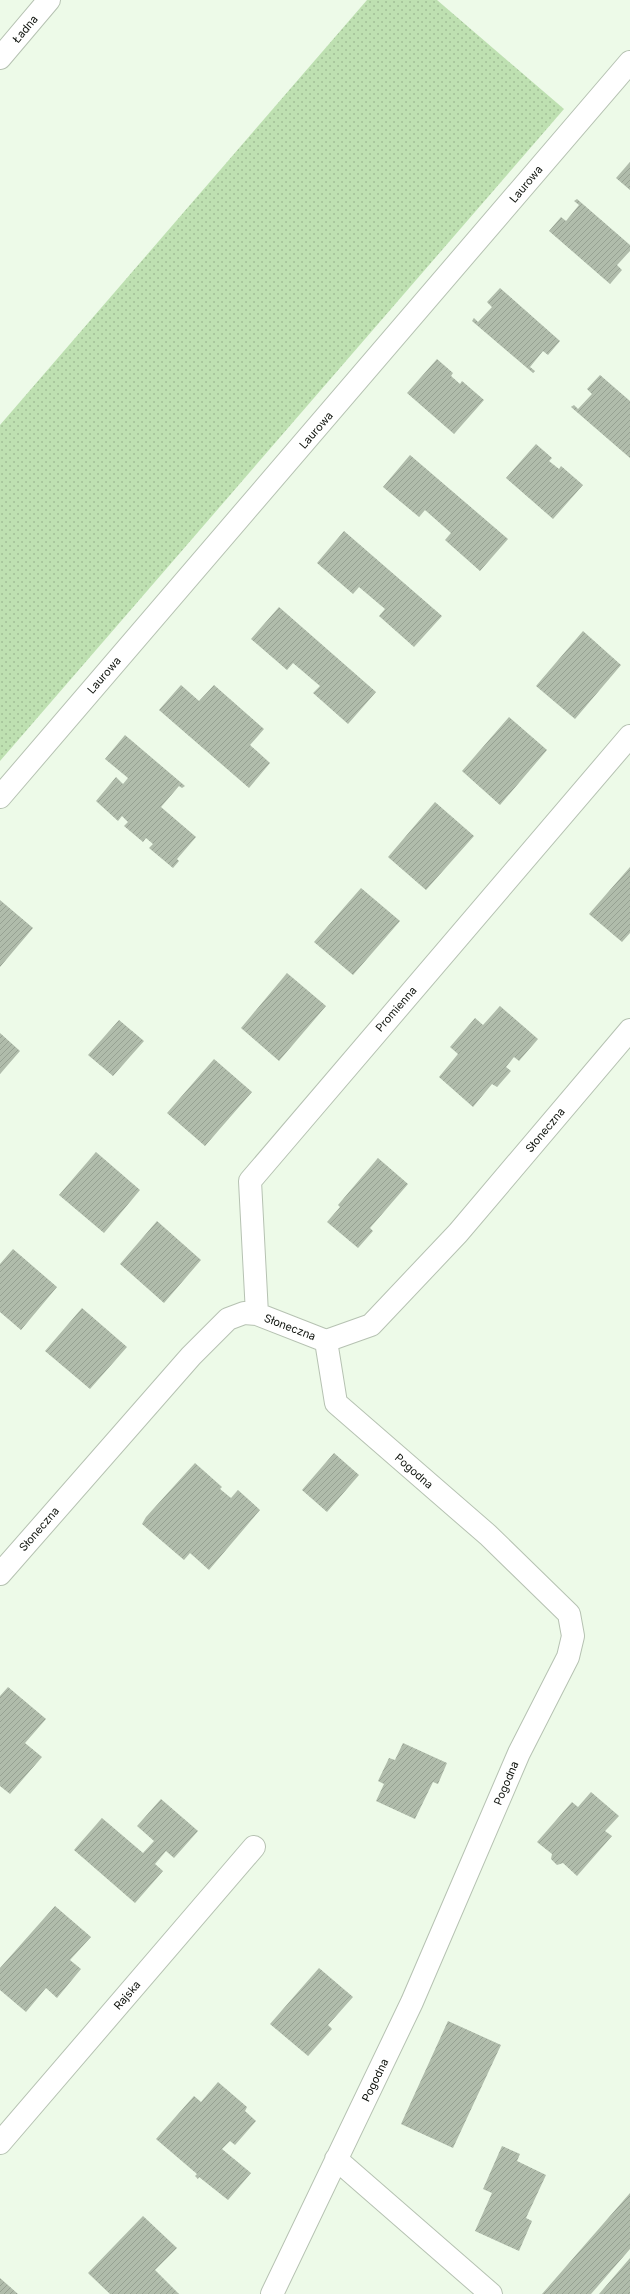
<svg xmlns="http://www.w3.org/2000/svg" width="630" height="2294" font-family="Inter,sans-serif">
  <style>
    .grass { fill: url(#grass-dots) }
    .building { fill: url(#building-hatch) }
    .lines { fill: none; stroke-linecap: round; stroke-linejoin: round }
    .minor-casing { stroke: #b6c2b2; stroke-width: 24 }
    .minor { stroke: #fff; stroke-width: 22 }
    .labels { text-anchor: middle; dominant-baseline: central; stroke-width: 3; stroke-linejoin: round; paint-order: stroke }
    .street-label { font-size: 11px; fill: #0d110b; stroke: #fff }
  </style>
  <defs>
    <pattern id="grass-dots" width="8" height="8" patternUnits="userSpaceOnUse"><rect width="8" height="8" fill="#bee0b1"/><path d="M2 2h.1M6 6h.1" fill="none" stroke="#a2bf97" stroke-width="1.8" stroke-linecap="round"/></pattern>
    <pattern id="building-hatch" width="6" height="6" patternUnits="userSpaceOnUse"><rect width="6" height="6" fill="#b0bcab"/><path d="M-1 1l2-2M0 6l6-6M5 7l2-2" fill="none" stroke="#96a192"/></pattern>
  </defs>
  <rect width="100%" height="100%" fill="#edfae8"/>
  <path class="grass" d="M 367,0 L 437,0 L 564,109 L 0,761 L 0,425 Z"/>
  <path class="building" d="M 630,162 L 630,190 L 616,178 Z
    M 577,199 L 630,245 L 630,251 L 617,265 L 622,270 L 610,284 L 549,231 L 561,217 L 566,221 L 579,205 L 574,201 Z
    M 500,288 L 560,341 L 548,355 L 543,351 L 530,367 L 535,371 L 533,373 L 472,321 L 474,318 L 478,322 L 492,307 L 487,302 Z
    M 437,359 L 453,373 L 451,376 L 460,384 L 462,381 L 484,400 L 454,434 L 407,393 Z
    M 600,375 L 630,401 L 630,458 L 571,407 L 574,405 L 578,409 L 592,394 L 587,389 Z
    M 536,444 L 552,458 L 549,461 L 559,469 L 561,466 L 583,485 L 553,519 L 506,478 Z
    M 410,455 L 508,539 L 480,571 L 445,540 L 451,533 L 425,510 L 419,517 L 383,487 Z
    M 344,531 L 442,616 L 414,647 L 379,616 L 385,609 L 359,587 L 353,594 L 317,563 Z
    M 279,607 L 376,692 L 348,724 L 313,693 L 320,686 L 293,663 L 287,670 L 251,639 Z
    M 583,631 L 621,665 L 575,719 L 536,686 Z
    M 181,685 L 199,701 L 214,685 L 264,729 L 250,745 L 270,763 L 249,788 L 159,710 Z
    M 509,717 L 547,750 L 500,805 L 462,771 Z
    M 125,735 L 185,786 L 182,788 L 179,786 L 161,807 L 196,837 L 177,859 L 179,861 L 173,868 L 149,848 L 153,844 L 146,838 L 143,842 L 124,826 L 128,822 L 122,816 L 118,821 L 96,801 L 116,777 L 123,784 L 128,778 L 105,759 Z
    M 435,802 L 474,836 L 426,890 L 388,857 Z
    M 630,867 L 630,933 L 622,942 L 589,914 Z
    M 361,888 L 400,921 L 353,975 L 314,942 Z
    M 0,900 L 33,928 L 0,967 Z
    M 287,973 L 326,1006 L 279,1061 L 241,1028 Z
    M 500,1006 L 538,1039 L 519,1061 L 514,1057 L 506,1067 L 511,1071 L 497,1087 L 492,1084 L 473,1107 L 439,1077 L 458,1054 L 450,1047 L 475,1018 L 483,1025 Z
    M 119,1020 L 144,1041 L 113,1076 L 88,1055 Z
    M 0,1033 L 20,1051 L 0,1074 Z
    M 214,1059 L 252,1092 L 205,1146 L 167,1113 Z
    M 96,1152 L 140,1190 L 104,1233 L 59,1195 Z
    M 378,1158 L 408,1184 L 370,1228 L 373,1231 L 358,1248 L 327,1222 L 340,1207 L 338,1205 Z
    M 157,1221 L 201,1260 L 164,1303 L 120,1264 Z
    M 13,1249 L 57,1287 L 21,1330 L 0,1312 L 0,1264 Z
    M 82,1308 L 127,1347 L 90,1389 L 45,1351 Z
    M 334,1453 L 359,1475 L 327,1512 L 302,1490 Z
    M 195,1463 L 222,1487 L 220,1489 L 231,1498 L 238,1490 L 260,1510 L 209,1570 L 190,1553 L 184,1560 L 142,1524 L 146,1517 Z
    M 8,1687 L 46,1719 L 25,1743 L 42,1757 L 10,1794 L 0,1786 L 0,1696 Z
    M 403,1743 L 447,1763 L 438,1784 L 433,1782 L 415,1819 L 376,1801 L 384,1784 L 378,1781 L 389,1758 L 395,1760 Z
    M 591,1792 L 619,1816 L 605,1831 L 612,1836 L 577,1876 L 563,1863 L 557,1865 L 551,1859 L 552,1854 L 537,1842 L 572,1802 L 578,1807 Z
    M 161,1799 L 198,1831 L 174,1858 L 166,1851 L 155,1864 L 163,1871 L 135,1903 L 74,1850 L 102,1818 L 143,1853 L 154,1841 L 137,1826 Z
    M 55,1906 L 91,1937 L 70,1960 L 81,1969 L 57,1998 L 46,1988 L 26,2012 L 0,1990 L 0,1968 Z
    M 319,1968 L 353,1997 L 328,2025 L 332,2029 L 308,2056 L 270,2024 Z
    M 448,2021 L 501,2045 L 453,2148 L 401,2124 Z
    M 218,2082 L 247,2107 L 245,2111 L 256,2121 L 235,2145 L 230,2141 L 222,2149 L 251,2173 L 228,2200 L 199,2177 L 198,2179 L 195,2176 L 197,2174 L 156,2139 L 194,2096 L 201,2102 Z
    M 502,2146 L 520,2154 L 517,2161 L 546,2175 L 526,2218 L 532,2221 L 519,2251 L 475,2231 L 492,2193 L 483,2189 Z
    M 630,2193 L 630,2249 L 591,2294 L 542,2294 Z
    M 143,2216 L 177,2248 L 155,2270 L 179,2294 L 110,2294 L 88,2273 Z
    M 630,2258 L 630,2294 L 599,2294 Z
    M 0,2278 L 18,2294 L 0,2294 Z"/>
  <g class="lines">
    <defs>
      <path id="minor" d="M 0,58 L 49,0
        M 0,797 L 630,62
        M 257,1314 L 250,1181 L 630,736
        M 0,1574 L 191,1356 L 228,1319 L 244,1313 L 257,1314 L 326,1341 L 371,1325 L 458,1233 L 630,1030
        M 0,2143 L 254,1847
        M 336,2159 L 491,2294
        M 272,2294 L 412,2002 L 519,1753 L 568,1657 L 573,1636 L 569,1614 L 488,1535 L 336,1403 L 326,1341"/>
    </defs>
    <use href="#minor" class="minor-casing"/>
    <use href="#minor" class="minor"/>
  </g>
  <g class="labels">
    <g class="street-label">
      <text transform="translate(25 29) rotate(-50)">Ładna</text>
      <text transform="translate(526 184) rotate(-50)">Laurowa</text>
      <text transform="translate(316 430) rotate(-49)">Laurowa</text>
      <text transform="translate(104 675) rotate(-49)">Laurowa</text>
      <text transform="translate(396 1009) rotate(-49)">Promienna</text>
      <text transform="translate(545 1130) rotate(-50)">Słoneczna</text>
      <text transform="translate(290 1327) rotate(21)">Słoneczna</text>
      <text transform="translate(414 1471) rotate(41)">Pogodna</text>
      <text transform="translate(39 1529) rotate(-49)">Słoneczna</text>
      <text transform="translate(506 1783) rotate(-67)">Pogodna</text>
      <text transform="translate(127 1995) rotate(-49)">Rajska</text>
      <text transform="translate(375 2080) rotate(-64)">Pogodna</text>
    </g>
  </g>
</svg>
